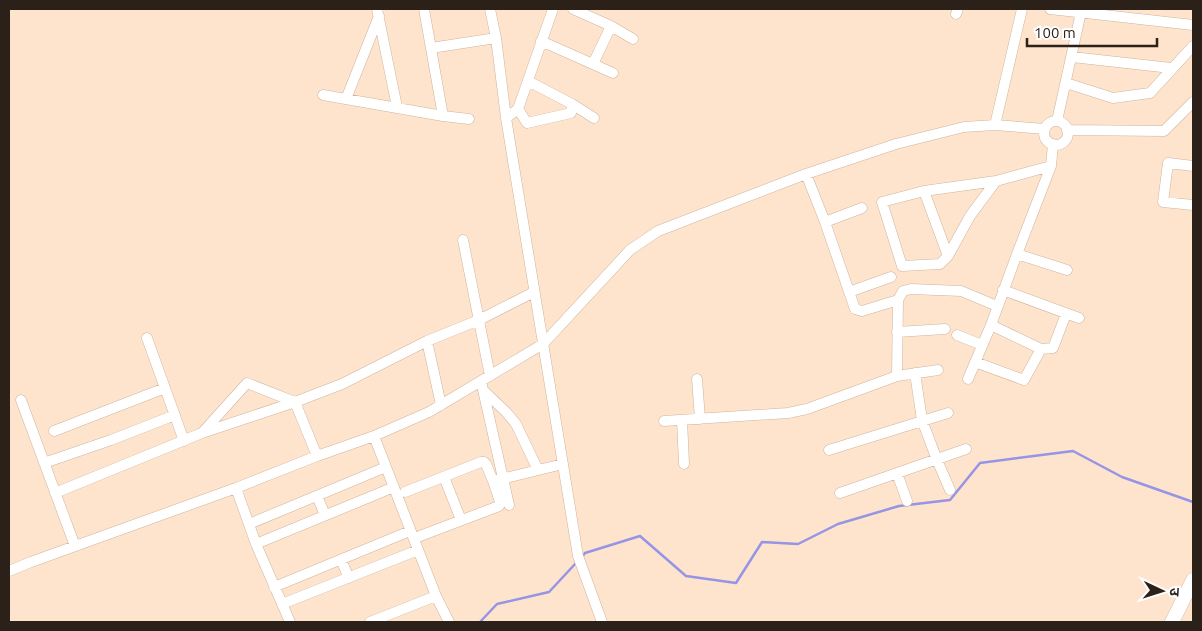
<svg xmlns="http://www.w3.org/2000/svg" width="1202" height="631" font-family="Ubuntu,'Noto Sans Devanagari',sans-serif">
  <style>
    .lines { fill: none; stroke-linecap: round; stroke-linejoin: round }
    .stream { stroke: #9694e5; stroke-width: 2.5 }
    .street-casing { stroke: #ceb49e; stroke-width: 11 }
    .secondary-casing { stroke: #ceb49e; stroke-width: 15 }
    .street { stroke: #fff; stroke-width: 10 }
    .secondary { stroke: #fff; stroke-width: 14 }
  </style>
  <rect width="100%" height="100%" fill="#ffe4cd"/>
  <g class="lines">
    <path class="stream" d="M 582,557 L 585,553 L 640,536 L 686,576 L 736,583 L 762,542 L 798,544 L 838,524 L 899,506 L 950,500 L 980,463 L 1073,451 L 1122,477 L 1193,502
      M 480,622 L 497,604 L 549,592 L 576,563"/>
    <defs>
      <path id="street" d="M 377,9 L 397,107
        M 490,9 L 496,38 L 506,118 L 578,556 L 602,622
        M 573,9 L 611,26 L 633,39
        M 1050,9 L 1193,25
        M 956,14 L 958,9
        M 541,41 L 613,73
        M 431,48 L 496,38
        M 1072,57 L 1171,68
        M 593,64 L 611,26
        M 528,81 L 572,104 L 594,118
        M 1066,83 L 1113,98 L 1150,93 L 1193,46
        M 323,95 L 443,116 L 424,9
        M 346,99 L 379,16
        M 518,109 L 527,123 L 571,113 L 572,104
        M 443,116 L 469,119
        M 506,118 L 518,109 L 553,9
        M 1057,121 L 1081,12
        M1044 133a12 12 0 1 1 24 0a12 12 0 1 1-24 0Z
        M 995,125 L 1022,9
        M 1067,130 L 1164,131 L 1193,102
        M 1193,166 L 1168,163 L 1163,202 L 1193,205
        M 806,174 L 825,222 L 855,309 L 862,311 L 898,300 L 897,376
        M 996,181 L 970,216 L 948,256 L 940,264 L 902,266 L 882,202 L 924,191 L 996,181 L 1051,166
        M 924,191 L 948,256
        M 825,222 L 862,208
        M 463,240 L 490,376
        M 1017,254 L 1067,270
        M 1003,290 L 1079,318
        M 849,292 L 891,277
        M 898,300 L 903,291 L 911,289 L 961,291 L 997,306
        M 991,325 L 1041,349 L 1053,348 L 1066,314
        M 897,332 L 945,329
        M 957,335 L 982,345
        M 147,338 L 184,441
        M 427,341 L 441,405
        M 975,362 L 1024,380 L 1041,349
        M 915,373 L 922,420 L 937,460 L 950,490
        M 697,379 L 700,419
        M 968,379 L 991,325 L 1017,254 L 1051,166 L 1053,144
        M 481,381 L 509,505
        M 484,391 L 506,412 L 516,424 L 538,470
        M 21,400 L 75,546
        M 682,420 L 684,464
        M 664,421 L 788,413 L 807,409 L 897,376 L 938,370
        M 54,431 L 165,388
        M 202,433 L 247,383 L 295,402 L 317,456
        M 374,436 L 436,596 L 449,622
        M 829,450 L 948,413
        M 44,463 L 111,440 L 175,415
        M 897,473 L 907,501
        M 444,477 L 461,520
        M 236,488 L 256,544 L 290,622
        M 405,492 L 481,462 L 484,462 L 486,464 L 493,481
        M 55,493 L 202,433 L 295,402 L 342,384 L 427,341 L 479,320 L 534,292
        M 840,493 L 966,449
        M 317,496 L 325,515
        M 249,524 L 386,467
        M 420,536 L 499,506 L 500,502 L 493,481 L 563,464
        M 256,544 L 394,487
        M 341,560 L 349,578
        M 9,571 L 31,562 L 236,488 L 317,456 L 374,436 L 429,412 L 543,344 L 630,250 L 658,231 L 806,174 L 896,144 L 964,127 L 995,125 L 1045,129
        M 274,587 L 410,531
        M 282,604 L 418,550
        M 370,622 L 436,596"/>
      <path id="secondary" d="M 1172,622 L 1193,580"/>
    </defs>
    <use href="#street" class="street-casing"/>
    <use href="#secondary" class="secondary-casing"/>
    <use href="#street" class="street"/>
    <use href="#secondary" class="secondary"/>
  </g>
  <rect width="1202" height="631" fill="none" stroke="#2b2119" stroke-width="20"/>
  <g transform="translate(1162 591) rotate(94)" stroke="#ffffff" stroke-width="4" paint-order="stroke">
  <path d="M0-4L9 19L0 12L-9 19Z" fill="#2b2119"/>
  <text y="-8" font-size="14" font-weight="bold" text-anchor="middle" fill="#2b2119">उ</text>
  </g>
  <path d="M1027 38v8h130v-8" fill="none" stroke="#2b2119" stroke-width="2.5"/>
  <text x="1034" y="38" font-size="15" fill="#2b2119" stroke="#ffffff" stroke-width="4" paint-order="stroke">100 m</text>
</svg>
